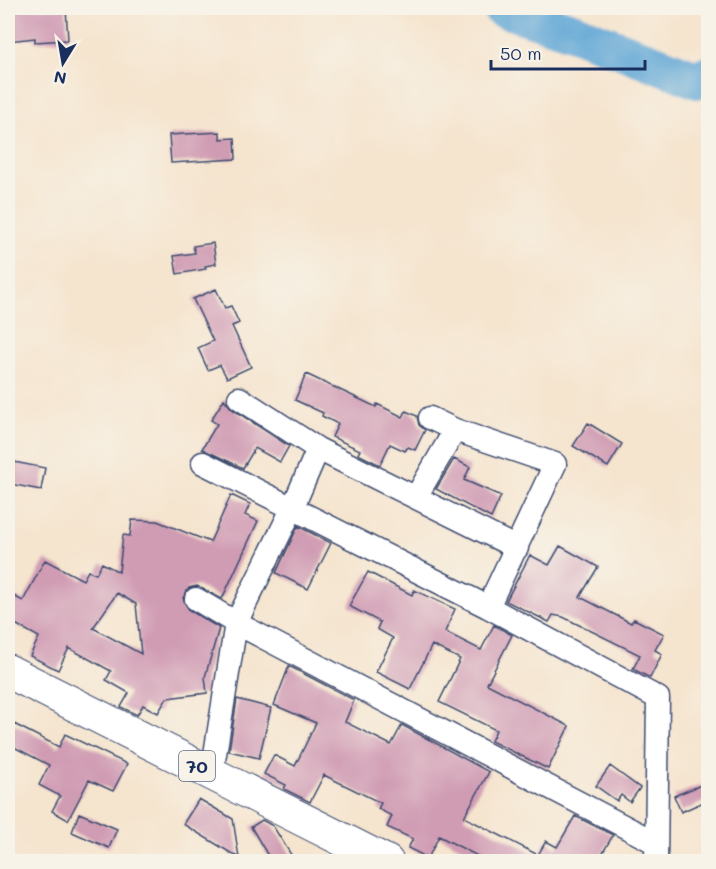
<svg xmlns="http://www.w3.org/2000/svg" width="716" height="869" font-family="Mali,sans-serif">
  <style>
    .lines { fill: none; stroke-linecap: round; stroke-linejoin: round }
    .river { stroke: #5ea6d5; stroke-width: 38 }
    .building { fill: #d09cb4; fill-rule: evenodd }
    .minor-casing { stroke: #3c4a6f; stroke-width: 25 }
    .primary-casing { stroke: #3c4a6f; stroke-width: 35 }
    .minor { stroke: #fff; stroke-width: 22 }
    .primary { stroke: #fff; stroke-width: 33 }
    .labels { text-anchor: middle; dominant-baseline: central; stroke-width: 5; stroke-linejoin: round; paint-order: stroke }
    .shield { fill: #f7f3e8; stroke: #5d6a87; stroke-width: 1.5 }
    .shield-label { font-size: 18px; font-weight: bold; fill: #1b2f5e }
  </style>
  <rect width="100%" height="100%" fill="#f7f3e8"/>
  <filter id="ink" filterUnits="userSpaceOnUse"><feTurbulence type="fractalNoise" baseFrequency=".0167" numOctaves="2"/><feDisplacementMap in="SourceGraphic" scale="12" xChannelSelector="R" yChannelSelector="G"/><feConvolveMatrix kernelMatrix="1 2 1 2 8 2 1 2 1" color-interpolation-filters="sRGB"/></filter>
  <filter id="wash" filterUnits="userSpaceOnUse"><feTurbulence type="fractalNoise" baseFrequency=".008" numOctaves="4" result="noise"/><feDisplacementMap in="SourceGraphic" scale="24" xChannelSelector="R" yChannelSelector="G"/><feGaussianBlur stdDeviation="1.35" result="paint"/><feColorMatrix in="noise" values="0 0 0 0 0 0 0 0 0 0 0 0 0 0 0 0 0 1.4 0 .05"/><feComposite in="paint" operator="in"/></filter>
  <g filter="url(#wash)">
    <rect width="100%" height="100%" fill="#f5e4ce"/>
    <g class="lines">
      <path class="river" d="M 501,8 L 572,31 L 698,80 L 708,74"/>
    </g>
    <g id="blocks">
      <path class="building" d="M 8,8 L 66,8 L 68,40 L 35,42 L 35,38 L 8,41 Z
        M 220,132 L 220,139 L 235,138 L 236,159 L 171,163 L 169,135 Z
        M 213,243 L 216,264 L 205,266 L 206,269 L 177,274 L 174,256 L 195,253 L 193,246 Z
        M 216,289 L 225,308 L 231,306 L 239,323 L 232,326 L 251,367 L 227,378 L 220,365 L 208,370 L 198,348 L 213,341 L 193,299 Z
        M 306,374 L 376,407 L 377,404 L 403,417 L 406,411 L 417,416 L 419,425 L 425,430 L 415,450 L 408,447 L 405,451 L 390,444 L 380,465 L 358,454 L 360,450 L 332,437 L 338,424 L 322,416 L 323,413 L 295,400 Z
        M 224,399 L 232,409 L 289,446 L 280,462 L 255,448 L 243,468 L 202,449 L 217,424 L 211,420 Z
        M 588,423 L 622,444 L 608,467 L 573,446 Z
        M 454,459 L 470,467 L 464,480 L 501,496 L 491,518 L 436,489 Z
        M 14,462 L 45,468 L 41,490 L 10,484 Z
        M 231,495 L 250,504 L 245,515 L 258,521 L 222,599 L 197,586 L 189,588 L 183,598 L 189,610 L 219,628 L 205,677 L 207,693 L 167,698 L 158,713 L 143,705 L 137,715 L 121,707 L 129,693 L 106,680 L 111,671 L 69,648 L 58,670 L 30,656 L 39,637 L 8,620 L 8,593 L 23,601 L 45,560 L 83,580 L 88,571 L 96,574 L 102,563 L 119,572 L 123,535 L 130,536 L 132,520 L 157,521 L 210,542 ZM 117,593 L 136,604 L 141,654 L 93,628 Z
        M 298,526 L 331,543 L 308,589 L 276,573 Z
        M 560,546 L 598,567 L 580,597 L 631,623 L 634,619 L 664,634 L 655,650 L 662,654 L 650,678 L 633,669 L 640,655 L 563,617 L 553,615 L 549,622 L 506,601 L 530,555 L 549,565 Z
        M 368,572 L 412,595 L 414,590 L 455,609 L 445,632 L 481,650 L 494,625 L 512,635 L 487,684 L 569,726 L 548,769 L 491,741 L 496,730 L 439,702 L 460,659 L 432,645 L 410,689 L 376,672 L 393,638 L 377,629 L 380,622 L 349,606 Z
        M 289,666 L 354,700 L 345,722 L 391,745 L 402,725 L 489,772 L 464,817 L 538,855 L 546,841 L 557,847 L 575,816 L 613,835 L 598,861 L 487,861 L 439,836 L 428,858 L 408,848 L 413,839 L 387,827 L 392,816 L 378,809 L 381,803 L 324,775 L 310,802 L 284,789 L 286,785 L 264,774 L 274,755 L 295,766 L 316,723 L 274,705 Z
        M 237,699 L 271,708 L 259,758 L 229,751 Z
        M 14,724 L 59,747 L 65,734 L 127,764 L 113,791 L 89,780 L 68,820 L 52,811 L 60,796 L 39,785 L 49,765 L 8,744 L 8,736 Z
        M 610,766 L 640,788 L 630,802 L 621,795 L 617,801 L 596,786 Z
        M 701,785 L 708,800 L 681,812 L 674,796 Z
        M 199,799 L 233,819 L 239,858 L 183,824 Z
        M 79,813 L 117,829 L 109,848 L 72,832 Z
        M 262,820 L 273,826 L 295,861 L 271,861 L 251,827 Z"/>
    </g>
  </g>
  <g filter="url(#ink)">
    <use href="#blocks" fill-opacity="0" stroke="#3c4a6f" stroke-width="1.5"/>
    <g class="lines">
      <defs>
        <path id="minor" d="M 239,398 L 318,449 L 517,548
          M 430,418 L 455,430 L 555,464 L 488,607
          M 203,463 L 488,607 L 658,698 L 656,862
          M 416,497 L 455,430
          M 196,599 L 236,623 L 656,843
          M 212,773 L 236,623 L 292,509 L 318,449"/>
        <path id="primary" d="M 8,671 L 387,862"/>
      </defs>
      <use href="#minor" class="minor-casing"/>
      <use href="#primary" class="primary-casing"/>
      <use href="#minor" class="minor"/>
      <use href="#primary" class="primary"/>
    </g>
  </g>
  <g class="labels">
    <rect class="shield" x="179" y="751" width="36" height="30" rx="4.5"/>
    <g class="shield-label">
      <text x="197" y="766">70</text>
    </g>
  </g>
  <rect width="716" height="869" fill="none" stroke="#f7f3e8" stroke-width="30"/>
  <g transform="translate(63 63) rotate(191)" stroke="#f7f3e8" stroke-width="4.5" paint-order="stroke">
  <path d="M0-4.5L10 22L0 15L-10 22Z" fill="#1b2f5e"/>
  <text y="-9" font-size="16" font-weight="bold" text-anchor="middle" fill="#1b2f5e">N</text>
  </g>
  <path d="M491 60v9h154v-9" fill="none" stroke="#1b2f5e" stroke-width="3"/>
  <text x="500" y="60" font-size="18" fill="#1b2f5e" stroke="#f7f3e8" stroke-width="4.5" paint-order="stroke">50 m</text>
</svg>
